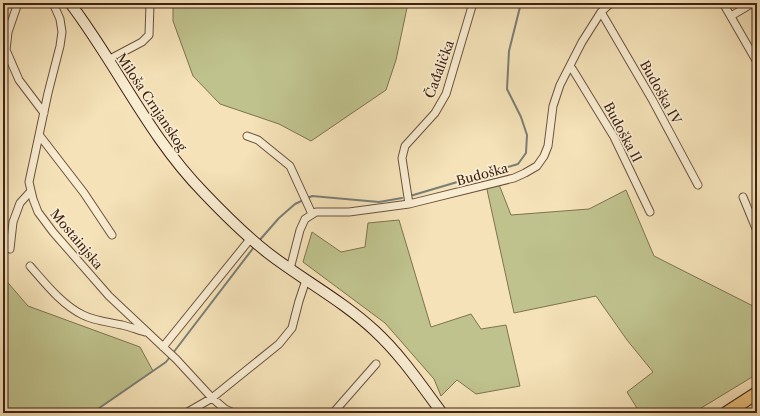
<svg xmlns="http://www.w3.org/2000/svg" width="760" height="416" font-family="'Libre Caslon Text',serif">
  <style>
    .green { fill: #bfc28d; stroke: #7f7250 }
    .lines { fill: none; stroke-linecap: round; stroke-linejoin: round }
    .stream { stroke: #797e76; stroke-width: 2 }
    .street-casing { stroke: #6c513d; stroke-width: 9 }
    .secondary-casing { stroke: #3f2114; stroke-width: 12 }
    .primary-casing { stroke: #3f2114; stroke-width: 14 }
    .street { stroke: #f8ecd1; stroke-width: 7 }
    .secondary { stroke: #f8ecd1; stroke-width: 10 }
    .primary { stroke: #eac17c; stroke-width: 12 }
    .labels { text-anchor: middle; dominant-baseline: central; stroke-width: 3.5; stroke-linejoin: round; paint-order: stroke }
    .street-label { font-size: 13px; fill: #3f2114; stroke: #f8ecd1 }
  </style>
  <rect width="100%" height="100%" fill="#f5e2b8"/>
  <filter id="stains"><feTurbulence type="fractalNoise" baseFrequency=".005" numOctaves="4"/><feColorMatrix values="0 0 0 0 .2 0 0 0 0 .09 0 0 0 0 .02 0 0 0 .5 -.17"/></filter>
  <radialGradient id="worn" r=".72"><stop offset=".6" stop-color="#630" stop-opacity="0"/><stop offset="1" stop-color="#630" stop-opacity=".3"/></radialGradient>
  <path class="green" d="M 173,3 L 408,3 L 396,60 L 386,90 L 311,141 L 279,124 L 220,104 L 193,76 L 173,21 Z
    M 498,182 L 511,215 L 589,209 L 626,190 L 654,256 L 757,308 L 757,374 L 693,413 L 640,413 L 627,392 L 653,372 L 627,340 L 596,296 L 514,313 L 486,185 Z
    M 399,220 L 431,327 L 471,314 L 481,329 L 506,325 L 520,386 L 476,394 L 457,380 L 441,396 L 434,379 L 385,323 L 303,262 L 312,232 L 341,252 L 365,247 L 368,223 Z
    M 3,277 L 28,306 L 140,347 L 153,371 L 92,413 L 3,413 Z"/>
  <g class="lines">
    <path class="stream" d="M 410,196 L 518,164 L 526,153 L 527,135 L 521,117 L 507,89 L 509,51 L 521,3
      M 258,242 L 279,218 L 295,204 L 312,196 L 379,202 L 402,198
      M 173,353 L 254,247
      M 92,413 L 166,362 L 170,357"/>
    <defs>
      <path id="street" d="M 18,3 L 8,32 L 6,50 L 19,80 L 44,113
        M 53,3 L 60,19 L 62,32 L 60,46 L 48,93 L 29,182 L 33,199 L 38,212 L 53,232 L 109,296 L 176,359 L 212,398 L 225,409 L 234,413
        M 723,3 L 757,62
        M 601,12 L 653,101 L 698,185
        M 731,16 L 753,3
        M 108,60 L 142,42 L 149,35 L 150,3
        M 570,66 L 573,70 L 614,137 L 650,212
        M 40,136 L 84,193 L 112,235
        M 247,136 L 258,140 L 290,166 L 312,214
        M 743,197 L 757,231
        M 409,204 L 402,158 L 405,146 L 435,113 L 446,94 L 473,3
        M 10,249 L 13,222 L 20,203 L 30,192
        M 30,266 C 45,283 62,305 83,315 C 95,321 108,322 122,325 C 130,327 138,330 145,332
        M 290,269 L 300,230 L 305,219 L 316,212 L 349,212 L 409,204 L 514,178 L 525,173 L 537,166 L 544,156 L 548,146 L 553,106 L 560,85 L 582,42 L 601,12 L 611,3
        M 163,347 L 251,238
        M 186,413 L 212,398 L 279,344 L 292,328 L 299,301 L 306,280
        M 333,413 L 376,364"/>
      <path id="secondary" d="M 70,3 C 117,65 149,137 204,193 C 224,214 245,235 268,253 C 303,280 343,301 375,331 C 401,355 421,385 442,413"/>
      <path id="primary" d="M 726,413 L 757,393"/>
    </defs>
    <use href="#street" class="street-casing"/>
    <use href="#secondary" class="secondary-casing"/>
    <use href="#primary" class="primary-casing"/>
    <use href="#street" class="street"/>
    <use href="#secondary" class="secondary"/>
    <use href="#primary" class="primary"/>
  </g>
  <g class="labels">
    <g class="street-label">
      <text transform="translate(439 69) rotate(-70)">Čađalička</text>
      <text transform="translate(661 92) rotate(61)">Budoška IV</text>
      <text transform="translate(152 102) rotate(56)">Miloša Crnjanskog</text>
      <text transform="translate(623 132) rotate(62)">Budoška II</text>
      <text transform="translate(482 174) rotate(-15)">Budoška</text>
      <text transform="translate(77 239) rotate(50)">Mostainjska</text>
    </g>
  </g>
  <rect width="760" height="416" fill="none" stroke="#f5e2b8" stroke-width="16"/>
  <rect x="4" y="4" width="752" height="408" fill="none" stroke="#3f2114" stroke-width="2"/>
  <rect x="8" y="8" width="744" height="400" fill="none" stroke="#3f2114"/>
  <rect width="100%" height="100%" filter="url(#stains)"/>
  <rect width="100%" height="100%" fill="url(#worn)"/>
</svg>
